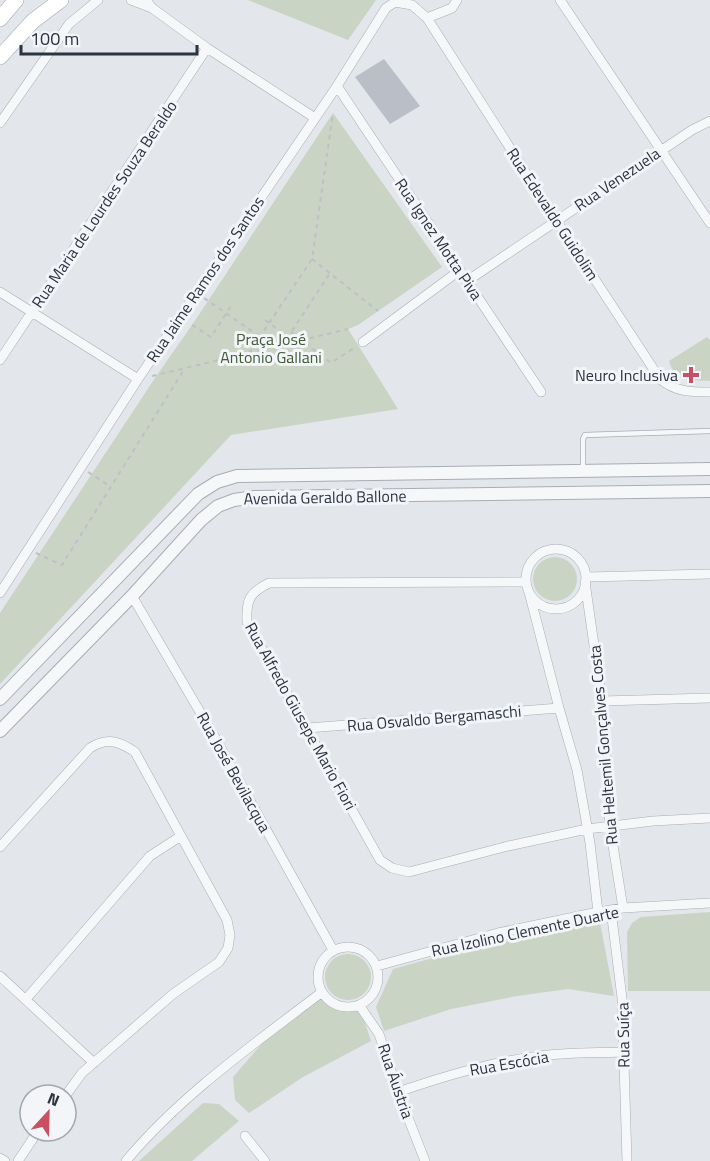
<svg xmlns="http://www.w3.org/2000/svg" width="710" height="1161" font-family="'Titillium Web',sans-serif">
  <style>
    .green { fill: #c9d4c5 }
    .building { fill: #babfc7 }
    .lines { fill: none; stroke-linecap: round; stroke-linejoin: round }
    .service-casing { stroke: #a8adb4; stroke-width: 6 }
    .minor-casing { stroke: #a8adb4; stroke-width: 10 }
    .tertiary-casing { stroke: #a8adb4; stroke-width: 14 }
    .primary-casing { stroke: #a3aab5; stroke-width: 16 }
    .path { stroke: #bdc0c6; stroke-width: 2; stroke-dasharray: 4.5 4.5; stroke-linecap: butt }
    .service { stroke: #f6f7f9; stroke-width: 4.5 }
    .minor { stroke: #f6f7f9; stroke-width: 9 }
    .tertiary { stroke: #f6f7f9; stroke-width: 12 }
    .primary { stroke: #fff; stroke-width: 15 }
    .poi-dot { fill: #c75063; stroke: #f3f5f8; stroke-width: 2 }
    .labels { text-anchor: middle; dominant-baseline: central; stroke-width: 6; stroke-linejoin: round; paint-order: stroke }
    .street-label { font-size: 16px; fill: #2c3442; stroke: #f3f5f8 }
    .park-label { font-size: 16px; fill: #405d3a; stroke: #f3f5f8 }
    .poi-label { font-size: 16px; fill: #2c3442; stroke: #f3f5f8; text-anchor: end }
  </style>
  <rect width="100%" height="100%" fill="#e3e6ea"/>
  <path class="green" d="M 248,0 L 376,0 L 348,40 Z
    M 333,113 L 442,267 L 358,325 L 348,329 L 398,409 L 231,435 L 0,684 L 0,613 L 157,375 L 192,325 Z
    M 707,337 L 710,340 L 710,381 L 692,380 L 672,369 L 669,361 Z
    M533 579a22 22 0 1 1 44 0a22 22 0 1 1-44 0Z
    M 598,912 L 614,996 L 568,989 L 517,996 L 451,1009 L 384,1031 L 376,1007 L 393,969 Z
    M 710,912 L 710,991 L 628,991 L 627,932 L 632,923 L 641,917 Z
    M325 977a23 23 0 1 1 46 0a23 23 0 1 1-46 0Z
    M 322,992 C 331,1005 343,1008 359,1005 L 371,1041 L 303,1077 L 249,1113 L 235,1100 L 233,1077 L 278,1025 Z
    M 203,1103 L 219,1104 L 239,1121 L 192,1161 L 139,1161 Z"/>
  <path class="building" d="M 384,59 L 420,106 L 390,124 L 355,77 Z"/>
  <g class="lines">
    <defs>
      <path id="service" d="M 583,468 L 583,439 L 585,435 L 710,431"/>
      <path id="minor" d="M 131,0 L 152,8
        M 146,0 L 152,8 L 207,48 L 315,118
        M 560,0 L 710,223
        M 427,18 L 452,8 L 457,0
        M 337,86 L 541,392
        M 0,123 L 69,24 L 98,0
        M 467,281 L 692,130 L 710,121
        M 0,292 L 138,379
        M 363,342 L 460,270
        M 0,360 L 207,48
        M526 579a30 30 0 1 1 60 0a30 30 0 1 1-60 0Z
        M 586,577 L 710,574
        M 526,582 L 269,583 C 249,593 246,600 247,622 L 380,860 L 392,868 L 409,872 L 508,846 L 587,829 L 653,821 L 710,818
        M 585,582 L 602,701 L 610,827 L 623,908
        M 529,592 L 559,708 L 577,770 L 590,843 L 598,912
        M 0,593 L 138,379 L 337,86 L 386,8 L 395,2 L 412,5 L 427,18 L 556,220 L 660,379 C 676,392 690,392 710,392
        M 132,596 L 217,741 L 333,950
        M 602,701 L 710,698
        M 308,728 L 559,708
        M 0,847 L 90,748 C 107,737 119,741 135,752 L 227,920 L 230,935 L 228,948 L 219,962 L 173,994 L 82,1073 L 66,1095
        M 611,910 L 622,998 L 627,1161
        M318 977a30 30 0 1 1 60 0a30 30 0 1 1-60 0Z
        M 377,966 L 498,933 L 598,912 L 623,908 L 710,903
        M 0,976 L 94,1063
        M 26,999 L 150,856 L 181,836
        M 359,1005 L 379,1034 L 398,1092 L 425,1161
        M 398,1092 C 445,1076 491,1062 540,1056 C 568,1052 596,1053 623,1052
        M 245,1136 L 265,1161
        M 0,1158 L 5,1161
        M 18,1161 L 38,1131
        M 126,1161 C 181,1095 254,1044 322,992"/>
      <path id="tertiary" d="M 0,699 L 198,494 L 217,482 L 237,476 L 710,469
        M 0,731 L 132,596 L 201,520 L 218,506 L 234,500 L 255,497 L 710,491"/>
      <path id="primary" d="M 0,19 L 16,0
        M 0,57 L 33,21 L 61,0"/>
    </defs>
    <use href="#service" class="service-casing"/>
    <use href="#minor" class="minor-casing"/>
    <use href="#tertiary" class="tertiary-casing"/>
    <use href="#primary" class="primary-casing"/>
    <path class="path" d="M 312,259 L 378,311
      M 204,298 L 275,347
      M 265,320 L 288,337 L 330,273
      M 192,325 L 211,337 L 231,306
      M 291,332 L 331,363 L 354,348
      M 249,353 L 312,259 L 333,113
      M 152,376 L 348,329
      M 88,472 L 111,487
      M 36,553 L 62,565 L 185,368"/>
    <use href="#service" class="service"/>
    <use href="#minor" class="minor"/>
    <use href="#tertiary" class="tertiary"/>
    <use href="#primary" class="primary"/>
  </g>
  <path class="poi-dot" d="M688 366h6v6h6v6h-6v6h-6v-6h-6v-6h6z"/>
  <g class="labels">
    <g class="street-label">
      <text transform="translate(617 179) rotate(-34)">Rua Venezuela</text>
      <text transform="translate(104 204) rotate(-56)">Rua Maria de Lourdes Souza Beraldo</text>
      <text transform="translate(553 214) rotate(57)">Rua Edevaldo Guidolim</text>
      <text transform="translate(439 239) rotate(56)">Rua Ignez Motta Piva</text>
      <text transform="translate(205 279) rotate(-56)">Rua Jaime Ramos dos Santos</text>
      <text transform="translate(325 497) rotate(-1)">Avenida Geraldo Ballone</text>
      <text transform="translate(301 716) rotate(61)">Rua Alfredo Giusepe Mario Fiori</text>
      <text transform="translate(434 718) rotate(-5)">Rua Osvaldo Bergamaschi</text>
      <text transform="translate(603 745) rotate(-95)">Rua Heltemil Gonçalves Costa</text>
      <text transform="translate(234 772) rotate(61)">Rua José Bevilacqua</text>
      <text transform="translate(525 931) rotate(-12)">Rua Izolino Clemente Duarte</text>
      <text transform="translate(623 1035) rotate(-91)">Rua Suíça</text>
      <text transform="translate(509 1063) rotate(-10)">Rua Escócia</text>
      <text transform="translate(396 1081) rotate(71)">Rua Áustria</text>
    </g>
    <g class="park-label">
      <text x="271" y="339">Praça José<tspan x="271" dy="18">Antonio Gallani</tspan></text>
    </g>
    <g class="poi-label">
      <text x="678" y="375">Neuro Inclusiva</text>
    </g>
  </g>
  <g transform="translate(48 1113) rotate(22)"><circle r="28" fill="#f3f5f8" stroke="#a3a8af" stroke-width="1.5"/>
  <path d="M0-4.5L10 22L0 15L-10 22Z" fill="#c75063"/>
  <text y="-9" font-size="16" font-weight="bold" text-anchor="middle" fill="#2c3442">N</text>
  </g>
  <path d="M21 45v9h176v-9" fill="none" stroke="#2c3442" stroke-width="3"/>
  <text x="30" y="45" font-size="18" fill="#2c3442" stroke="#f3f5f8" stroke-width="4.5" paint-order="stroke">100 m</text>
</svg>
